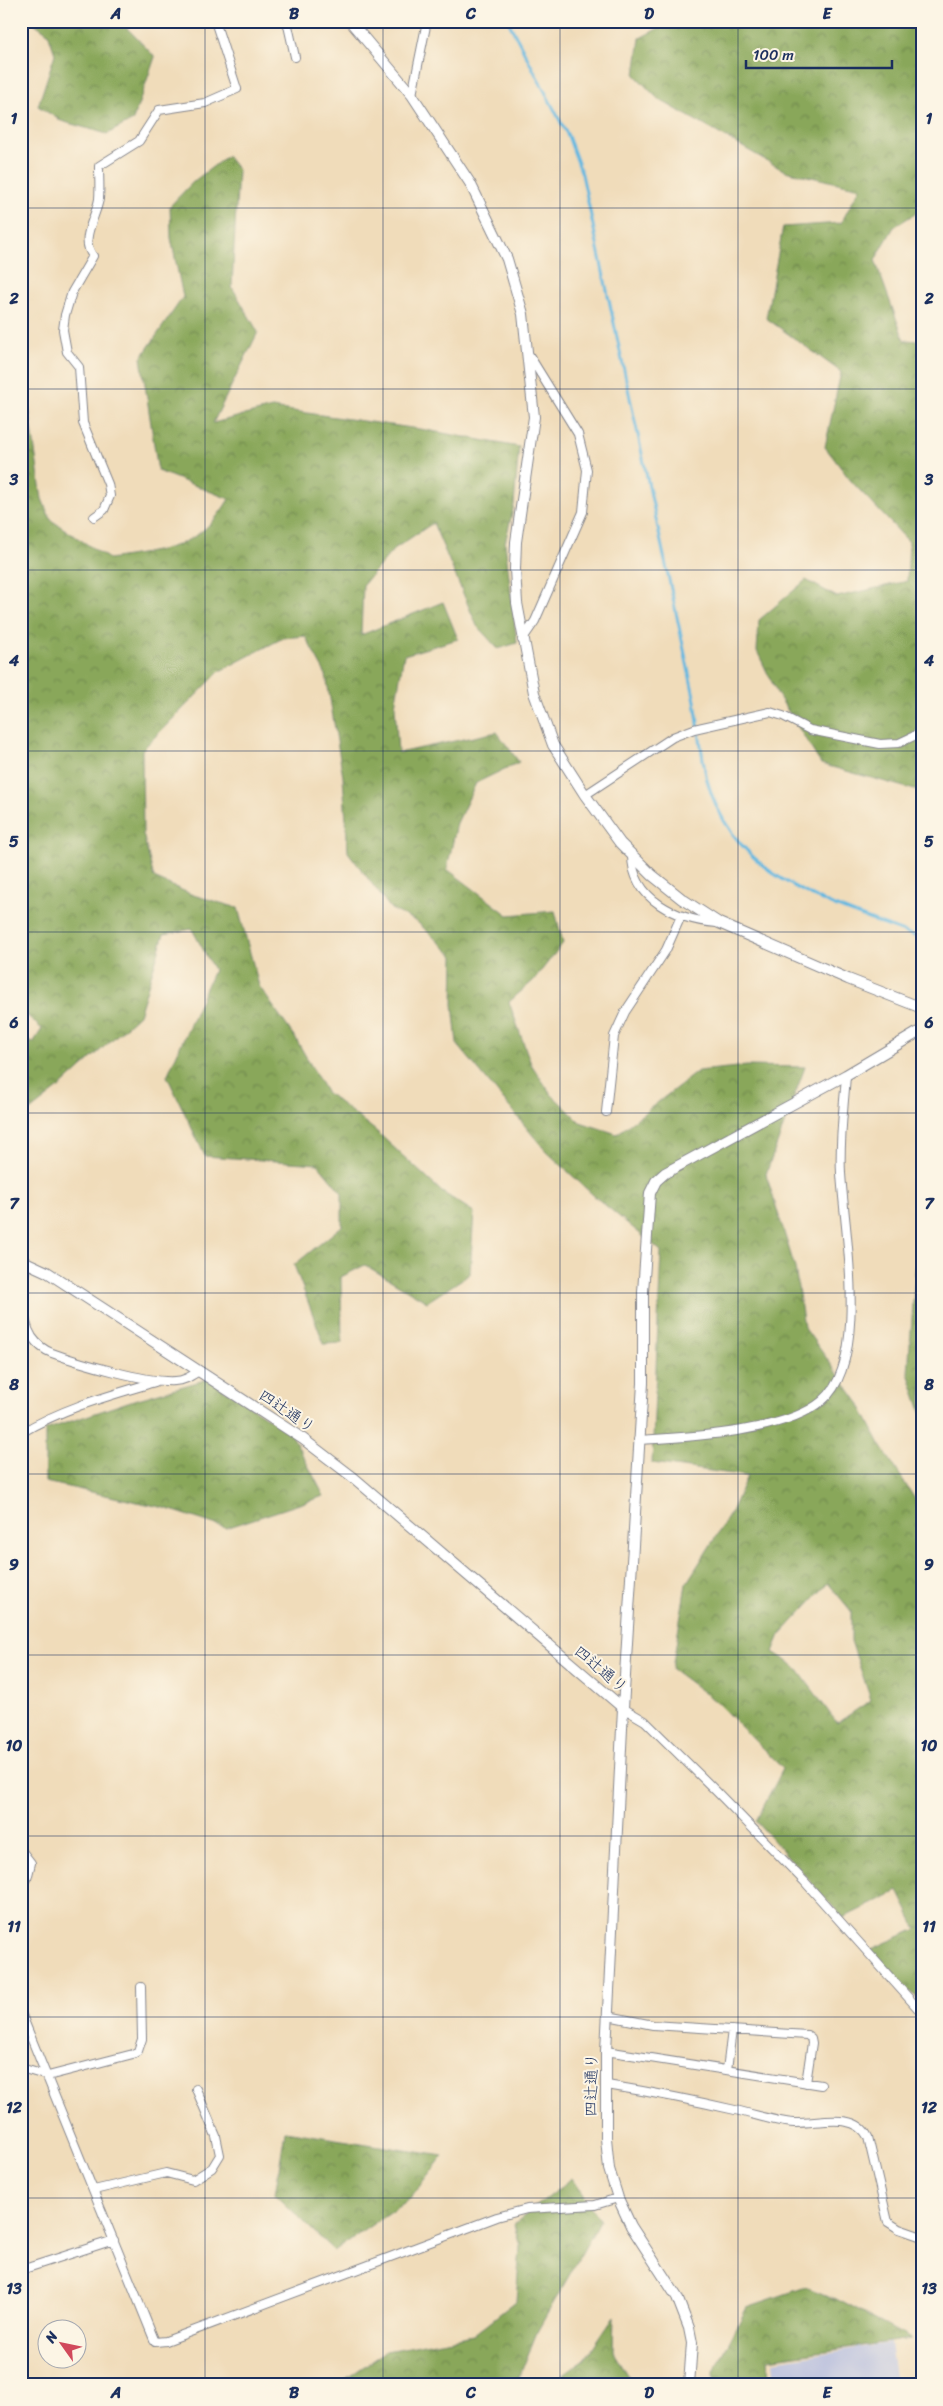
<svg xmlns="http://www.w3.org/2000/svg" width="943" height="2406" font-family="Sriracha,'Klee One',sans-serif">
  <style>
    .industrial { fill: #bdc3de }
    .forest { fill: url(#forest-crowns); stroke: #526b5c; fill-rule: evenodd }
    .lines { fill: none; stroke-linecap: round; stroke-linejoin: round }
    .stream { stroke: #64b8e0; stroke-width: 3 }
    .minor-casing { stroke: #86868c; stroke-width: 10 }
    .tertiary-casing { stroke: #86868c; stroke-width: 12 }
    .minor { stroke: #fff; stroke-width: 8 }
    .tertiary { stroke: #fff; stroke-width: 10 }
    .grid { fill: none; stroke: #1b2f5e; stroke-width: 1; stroke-opacity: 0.55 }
    .labels { text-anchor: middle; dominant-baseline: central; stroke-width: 4; stroke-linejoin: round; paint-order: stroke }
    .street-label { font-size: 16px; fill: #1b2f5e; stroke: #fcf5e5 }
    .neatline { fill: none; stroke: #1b2f5e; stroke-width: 2 }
    .grid-label { font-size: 16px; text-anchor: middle; font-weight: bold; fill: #1b2f5e }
  </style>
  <defs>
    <pattern id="forest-crowns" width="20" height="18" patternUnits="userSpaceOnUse" patternTransform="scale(1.25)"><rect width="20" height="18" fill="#89a75a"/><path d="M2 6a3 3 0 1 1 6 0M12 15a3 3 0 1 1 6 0" fill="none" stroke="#6f884e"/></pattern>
  </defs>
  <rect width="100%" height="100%" fill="#fcf5e5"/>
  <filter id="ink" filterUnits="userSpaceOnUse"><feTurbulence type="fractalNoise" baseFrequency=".02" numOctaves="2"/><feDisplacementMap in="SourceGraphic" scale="10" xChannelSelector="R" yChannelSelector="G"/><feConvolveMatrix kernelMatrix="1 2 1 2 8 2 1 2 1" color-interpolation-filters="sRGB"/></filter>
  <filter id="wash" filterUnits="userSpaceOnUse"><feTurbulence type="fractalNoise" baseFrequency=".0096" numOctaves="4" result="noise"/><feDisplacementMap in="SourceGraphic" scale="20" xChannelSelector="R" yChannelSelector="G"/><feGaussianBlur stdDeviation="1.12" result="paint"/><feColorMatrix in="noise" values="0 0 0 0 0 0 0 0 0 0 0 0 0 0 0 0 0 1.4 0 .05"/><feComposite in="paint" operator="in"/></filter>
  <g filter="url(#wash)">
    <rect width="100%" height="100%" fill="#f0dcba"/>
    <path class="industrial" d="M 890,2343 L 896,2385 L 775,2385 L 773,2361 Z"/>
    <path class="forest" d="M 31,21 L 120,21 L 125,26 L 155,57 L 133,120 L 107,134 L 61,121 L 38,106 L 55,54 L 48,33 Z
      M 672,21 L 922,21 L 922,209 L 894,227 L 875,260 L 904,340 L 922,341 L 922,792 L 821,764 L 778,695 L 757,651 L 759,620 L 806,580 L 837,597 L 907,581 L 909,542 L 851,481 L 825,447 L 841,372 L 766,318 L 783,227 L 841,223 L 860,188 L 785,171 L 658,99 L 635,75 L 640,38 Z
      M 227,156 L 238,170 L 232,287 L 258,332 L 213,423 L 272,408 L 426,430 L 519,447 L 514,505 L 505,543 L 517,643 L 498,649 L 477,626 L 433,523 L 394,549 L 363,585 L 361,635 L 443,602 L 458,639 L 404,655 L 395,706 L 398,753 L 497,732 L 519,762 L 476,783 L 457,823 L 447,869 L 508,915 L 555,911 L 563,943 L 534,980 L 509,1002 L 531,1064 L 551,1094 L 580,1122 L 617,1134 L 698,1071 L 747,1066 L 805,1067 L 766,1174 L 795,1268 L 804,1327 L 859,1403 L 880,1444 L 922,1510 L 922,2003 L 869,1950 L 917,1929 L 898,1891 L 843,1918 L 756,1821 L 783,1769 L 714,1700 L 672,1669 L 686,1584 L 730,1514 L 747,1476 L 652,1463 L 661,1251 L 593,1195 L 545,1150 L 457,1044 L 453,1004 L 454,956 L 416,921 L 391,909 L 348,852 L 343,777 L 326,675 L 305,636 L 283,638 L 220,671 L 142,750 L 143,834 L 154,878 L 193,895 L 238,908 L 259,986 L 296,1039 L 326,1092 L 376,1131 L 442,1192 L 474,1212 L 470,1274 L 427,1302 L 365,1265 L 341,1277 L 342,1343 L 324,1344 L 294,1265 L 342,1226 L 342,1193 L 318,1164 L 205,1156 L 167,1076 L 214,970 L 192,929 L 164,934 L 139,1015 L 59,1088 L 26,1114 L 21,1111 L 21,1037 L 33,1043 L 42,1029 L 21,1010 L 21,406 L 29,408 L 42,499 L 51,520 L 109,559 C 162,550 199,550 229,499 L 158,471 L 141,358 L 183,297 L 171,238 L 170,206 L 194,181 ZM 828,1583 L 851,1611 L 851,1641 L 871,1700 L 837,1723 L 795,1666 L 773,1652 L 780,1635 Z
      M 922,1246 L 922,1414 L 908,1373 L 916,1262 Z
      M 208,1379 L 291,1433 L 324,1496 L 226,1528 L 165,1508 L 45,1482 L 45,1430 L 131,1401 Z
      M 285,2131 L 443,2156 L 411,2198 L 334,2251 L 275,2194 Z
      M 572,2178 L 600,2221 L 537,2332 L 518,2380 L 545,2385 L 337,2385 L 386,2351 L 473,2335 L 516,2301 L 520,2247 L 514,2224 Z
      M 806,2287 L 840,2301 L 911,2339 L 767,2359 L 770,2385 L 715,2385 L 714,2372 L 747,2307 Z
      M 614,2316 L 613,2351 L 633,2385 L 548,2385 L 585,2359 Z"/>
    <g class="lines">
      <path class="stream" d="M 508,21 L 568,136 L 582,174 L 695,701 C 699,727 701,755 707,780 C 735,883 835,905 922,939"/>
    </g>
  </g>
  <g filter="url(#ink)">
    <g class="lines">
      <defs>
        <path id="minor" d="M 287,21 L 295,57
          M 412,95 L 427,21
          M 94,517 L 104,510 L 110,496 L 108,484 L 83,423 L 79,367 L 67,352 L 63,330 L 65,315 L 72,292 L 93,256 C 79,239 96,218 99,199 C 100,188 99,177 99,166 L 139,141 L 159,110 L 205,103 L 237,89 L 215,21
          M 522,640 L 535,621 L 583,512 L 587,470 L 578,434 L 529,355
          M 585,795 L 673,737 L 694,729 L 770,712 L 783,716 L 810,730 L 880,744 L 899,743 L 914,736 L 922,729
          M 632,855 C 632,900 678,920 717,923
          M 606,1112 L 614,1036 L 625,1012 L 666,950 L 681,916
          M 26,1262 C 22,1282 20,1318 32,1337 C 37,1344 44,1350 52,1353 C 79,1363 148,1383 175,1381 C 184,1381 191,1376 199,1371
          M 21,1433 C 63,1408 108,1396 155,1382
          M 638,1440 C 687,1437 784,1433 822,1401 C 870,1362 844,1229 841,1173 C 839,1141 844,1107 846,1075
          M 623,1708 L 645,1721 L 717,1792 L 804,1881 L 922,2013
          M 21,1850 L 31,1863 L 27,1879 L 21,1886
          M 21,2013 L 155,2342 L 166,2341 L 497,2217 L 527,2209 L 595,2205 L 618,2198
          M 608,2016 L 653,2025 L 807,2035 L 811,2038 L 812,2043 L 806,2083
          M 606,2051 L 821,2085
          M 21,2068 L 48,2076 L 133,2054 L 138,2051 L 142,2039 L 141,1987
          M 727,2070 L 732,2030
          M 607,2085 C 650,2092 692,2100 735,2110 C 754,2114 775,2122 794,2123 C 818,2124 855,2111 868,2137 L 888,2222 L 899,2229 L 922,2237
          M 94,2190 L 166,2173 L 193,2180 L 212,2168 L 220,2155 L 216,2136 L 196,2089
          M 21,2270 L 114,2240"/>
        <path id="tertiary" d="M 350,21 L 412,95 L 470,183 L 507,259 L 523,314 L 534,417 L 516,542 L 515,569 L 517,603 L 534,693 L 553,745 L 585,795 L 620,843 L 652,875 L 682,899 L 719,923 L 848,979 L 922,1008
          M 21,1260 L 47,1272 L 303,1439 L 354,1478 L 623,1708
          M 689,2385 L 692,2343 L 689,2328 L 677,2297 L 631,2226 L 618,2198 L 609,2169 L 606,2138 L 606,2051 L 623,1708 L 643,1383 L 643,1292 L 650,1193 L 656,1181 L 665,1173 L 846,1075 L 922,1030"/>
      </defs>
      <use href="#minor" class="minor-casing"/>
      <use href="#tertiary" class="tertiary-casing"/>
      <use href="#minor" class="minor"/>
      <use href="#tertiary" class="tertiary"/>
    </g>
  </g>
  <path class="grid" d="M 205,21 L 205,2385M 383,21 L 383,2385M 560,21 L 560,2385M 738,21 L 738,2385M 21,208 L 922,208M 21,389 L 922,389M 21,570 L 922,570M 21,751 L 922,751M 21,932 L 922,932M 21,1113 L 922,1113M 21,1293 L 922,1293M 21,1474 L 922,1474M 21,1655 L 922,1655M 21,1836 L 922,1836M 21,2017 L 922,2017M 21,2198 L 922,2198"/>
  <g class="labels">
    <g class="street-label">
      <text transform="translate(287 1411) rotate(34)">四辻通り</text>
      <text transform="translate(601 1669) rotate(40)">四辻通り</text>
      <text transform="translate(591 2085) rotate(-89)">四辻通り</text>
    </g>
  </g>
  <rect width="943" height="2406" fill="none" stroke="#fcf5e5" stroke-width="55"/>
  <g transform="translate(62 2344) rotate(303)"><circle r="24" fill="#fcf5e5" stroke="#a2a6af"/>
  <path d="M0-4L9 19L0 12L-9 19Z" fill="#d1495b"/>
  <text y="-8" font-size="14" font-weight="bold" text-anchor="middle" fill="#1b2f5e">N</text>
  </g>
  <path d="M746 60v8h146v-8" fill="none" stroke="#1b2f5e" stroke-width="2.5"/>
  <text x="753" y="60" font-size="15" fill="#1b2f5e" stroke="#fcf5e5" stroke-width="4" paint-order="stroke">100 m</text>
  <rect x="28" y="28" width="888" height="2350" class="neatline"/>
  <g class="grid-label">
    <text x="116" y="19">A</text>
    <text x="294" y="19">B</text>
    <text x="471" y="19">C</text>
    <text x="649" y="19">D</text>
    <text x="827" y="19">E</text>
    <text x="14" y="124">1</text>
    <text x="929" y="124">1</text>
    <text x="14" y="304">2</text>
    <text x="929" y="304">2</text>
    <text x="14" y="485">3</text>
    <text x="929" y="485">3</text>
    <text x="14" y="666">4</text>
    <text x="929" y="666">4</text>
    <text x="14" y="847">5</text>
    <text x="929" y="847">5</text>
    <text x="14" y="1028">6</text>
    <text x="929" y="1028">6</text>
    <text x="14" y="1209">7</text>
    <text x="929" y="1209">7</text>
    <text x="14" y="1390">8</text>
    <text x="929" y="1390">8</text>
    <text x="14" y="1570">9</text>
    <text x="929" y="1570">9</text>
    <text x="14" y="1751">10</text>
    <text x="929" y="1751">10</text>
    <text x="14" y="1932">11</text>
    <text x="929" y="1932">11</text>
    <text x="14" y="2113">12</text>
    <text x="929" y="2113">12</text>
    <text x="14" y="2294">13</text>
    <text x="929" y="2294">13</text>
    <text x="116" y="2398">A</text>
    <text x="294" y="2398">B</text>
    <text x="471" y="2398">C</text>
    <text x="649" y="2398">D</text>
    <text x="827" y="2398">E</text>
  </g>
</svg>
